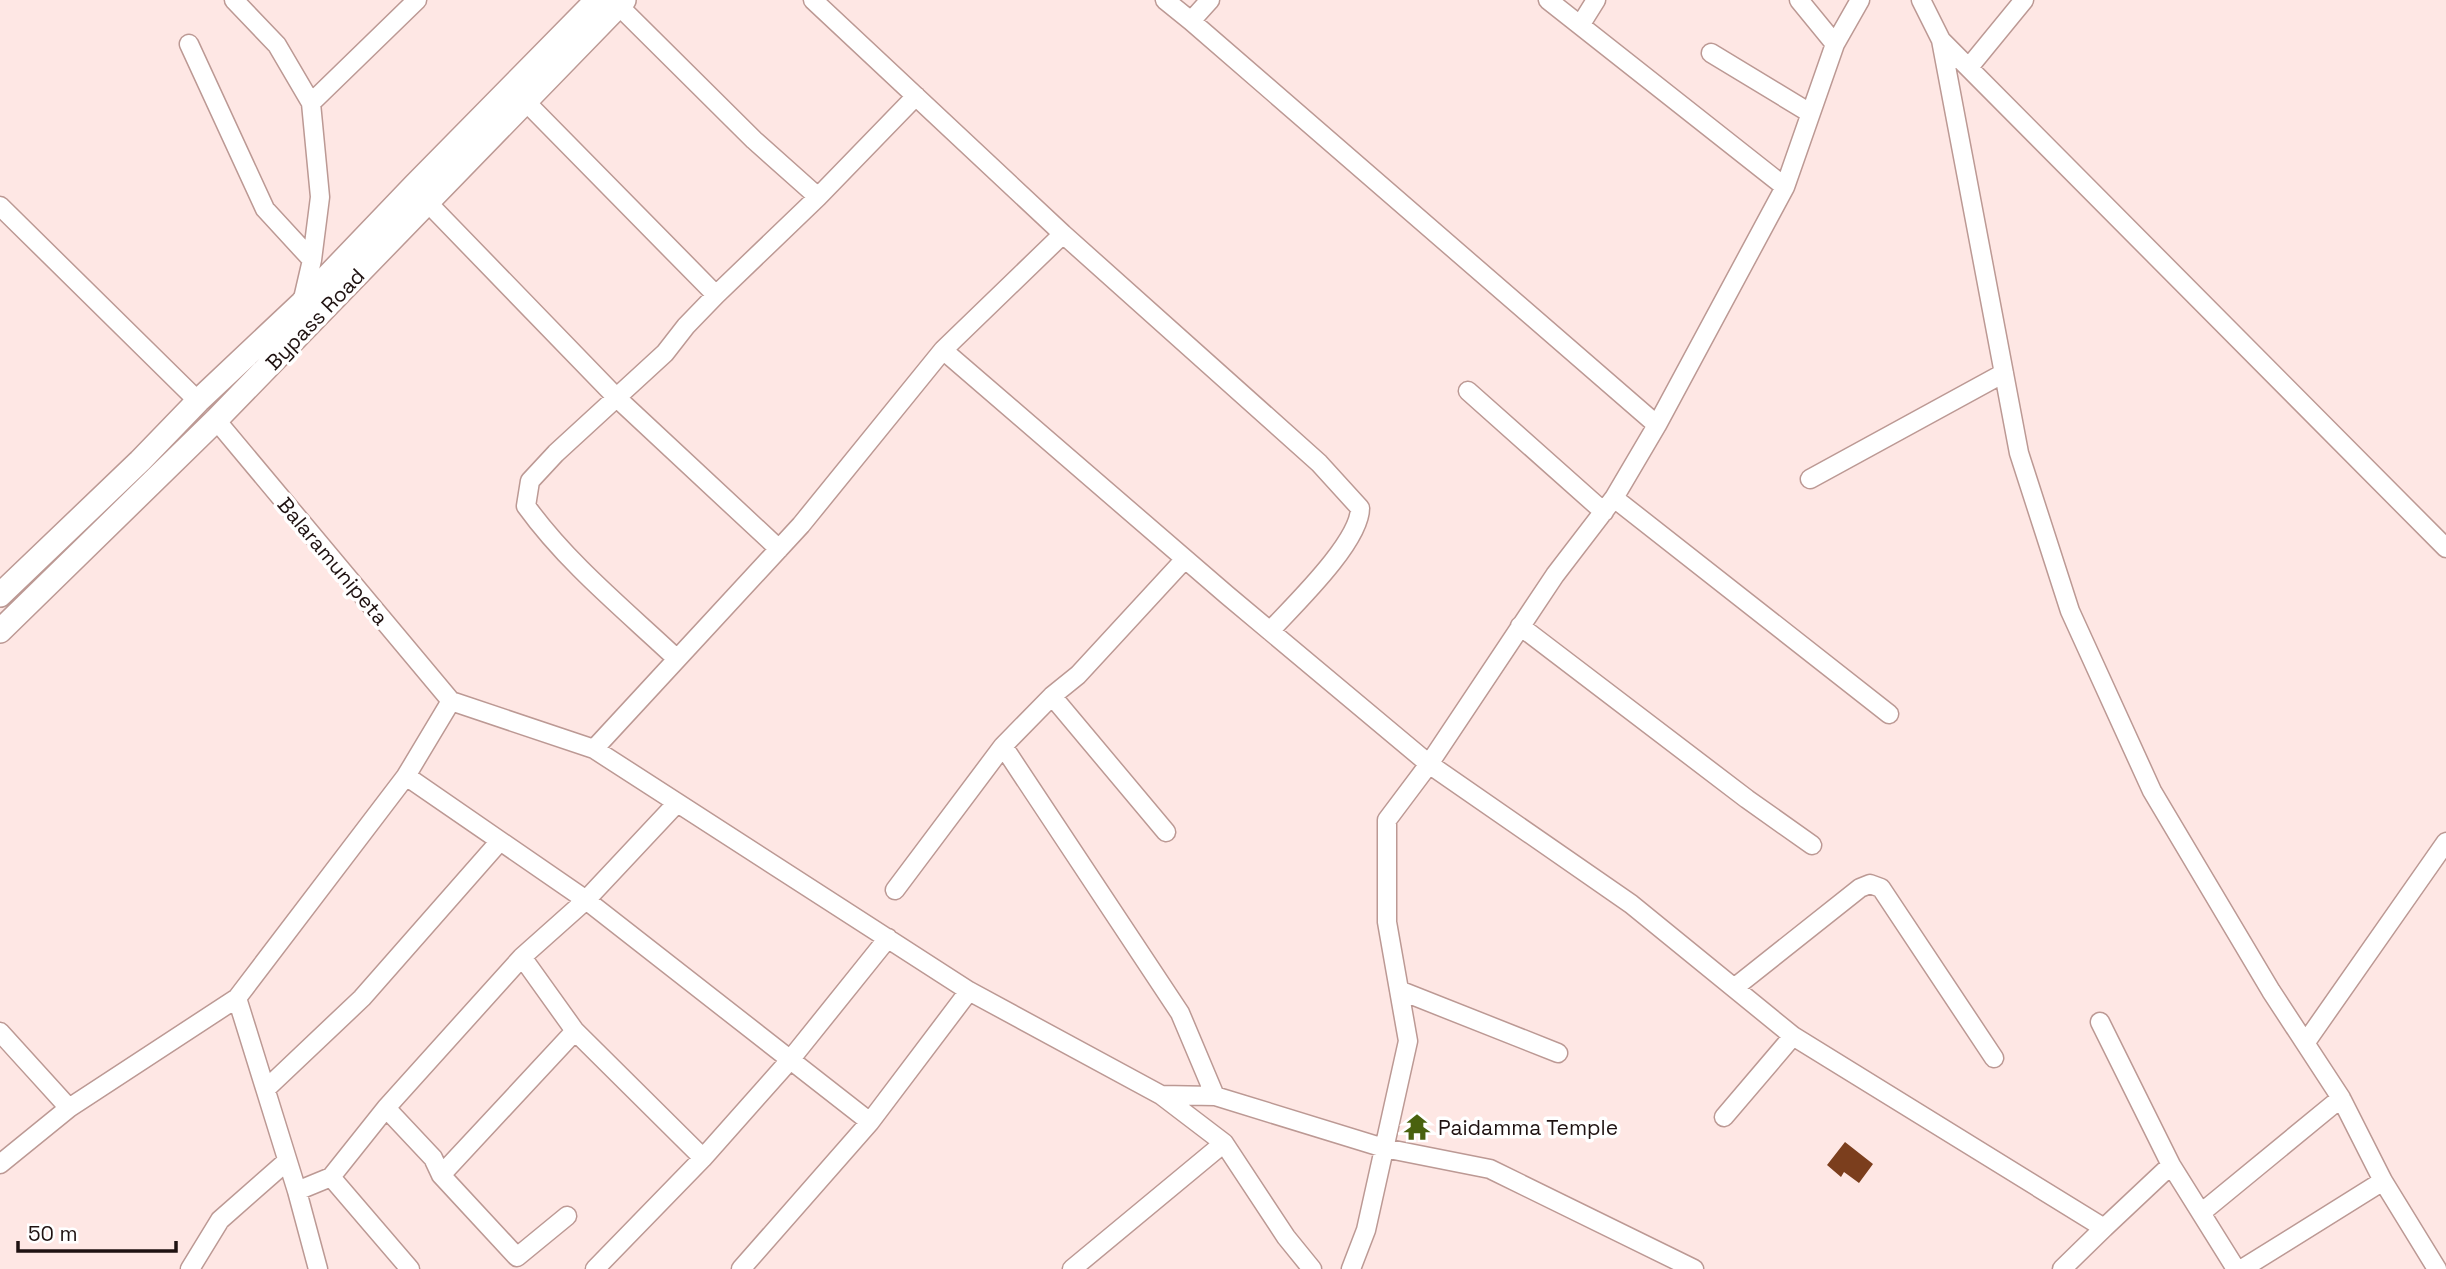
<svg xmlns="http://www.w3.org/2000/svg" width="2446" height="1269" font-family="'Space Grotesk',sans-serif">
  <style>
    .building { fill: #7b3e1d }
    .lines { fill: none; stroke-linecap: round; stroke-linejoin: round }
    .minor-casing { stroke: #bc9994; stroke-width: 21 }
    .secondary-casing { stroke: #bc9994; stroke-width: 26 }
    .minor { stroke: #fff; stroke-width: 18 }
    .secondary { stroke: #fff; stroke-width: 23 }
    .labels { text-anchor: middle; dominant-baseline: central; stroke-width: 7; stroke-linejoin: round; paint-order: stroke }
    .street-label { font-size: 21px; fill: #1f1211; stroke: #fff }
    .poi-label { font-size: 21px; fill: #1f1211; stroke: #fff; text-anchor: start }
  </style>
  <rect width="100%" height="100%" fill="#fee7e4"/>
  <path class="building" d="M 1845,1142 L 1873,1164 L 1859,1183 L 1844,1172 L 1841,1177 L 1827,1165 Z"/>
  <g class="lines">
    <defs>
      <path id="minor" d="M 234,0 L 277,45 L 311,103 L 320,197 L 312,260 L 302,303
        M 813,0 L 1063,234 L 1319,463 L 1360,508 C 1360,542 1294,605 1270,631
        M 1165,0 L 1191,21 L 1210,0
        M 1548,0 L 1785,187 L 1835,44 L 1860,0
        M 1799,0 L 1835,44
        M 1921,0 L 1941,40 L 2019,453 L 2070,611 L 2152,791 L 2271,991 L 2341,1098 L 2383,1181 L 2437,1269
        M 618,5 L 754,140 L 818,197
        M 1191,21 L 1657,425 L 1785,187
        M 1581,24 L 1596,0
        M 1941,40 L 2446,548
        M 189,44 L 265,209 L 312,260
        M 1711,53 L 1810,113
        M 1970,66 L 2024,0
        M 526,102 L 716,295
        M 311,103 L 417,0
        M 428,203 L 617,398 L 779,549
        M 0,206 L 198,401
        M 943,350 L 1063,234
        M 1468,391 L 1604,512
        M 216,420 L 451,701
        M 1810,479 L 2004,373
        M 1614,498 L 1657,425
        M 1520,626 L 1747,799 L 1812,845
        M 677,659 C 625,610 568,564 526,506 L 530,481 L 556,453 L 665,353 L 686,326 L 716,295 L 818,197 L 916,96
        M 1052,696 L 1078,675 L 1185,559
        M 451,701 L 594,749 L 969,991 L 1161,1095 L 1215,1096 L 1384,1148 L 1490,1169 L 1694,1269
        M 594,749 L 801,525 L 943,350 L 1227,595 L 1429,764 L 1631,904 L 1793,1036 L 2104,1228 L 2062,1269
        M 406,776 L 586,900 L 870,1122
        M 1166,832 L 1052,696 L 1003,746 L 1180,1013 L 1215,1096
        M 895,890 L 1003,746
        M 522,957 L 575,1031 L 703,1158
        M 1734,988 L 1860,888 L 1870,884 L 1881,888 L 1994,1058
        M 1399,990 L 1558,1053
        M 2100,1022 L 2171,1165 L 2236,1269
        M 0,1032 L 69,1108
        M 2306,1042 L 2446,842
        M 267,1088 L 362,998 L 500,841
        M 1161,1095 L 1224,1143 L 1286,1237 L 1312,1269
        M 386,1108 L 433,1158 L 441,1175 L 517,1257 L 567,1216
        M 1724,1117 L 1793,1036
        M 0,1164 L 69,1108 L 237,998
        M 441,1175 L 575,1031
        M 331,1177 L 410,1269
        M 297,1191 L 331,1177 L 386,1108 L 522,957 L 586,900 L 677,803
        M 2201,1213 L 2341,1098
        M 2104,1228 L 2171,1165
        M 190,1269 L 220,1220 L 287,1161
        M 318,1269 L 297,1191 L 237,998 L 406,776 L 451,701
        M 595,1269 L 703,1158 L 790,1060 L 888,938
        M 741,1269 L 870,1122 L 969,991
        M 1072,1269 L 1224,1143
        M 1351,1269 L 1366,1230 L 1408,1041 L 1387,922 L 1387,820 L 1429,764 L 1555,575 L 1614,498 L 1889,714
        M 2242,1269 L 2383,1181"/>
      <path id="secondary" d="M 0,595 L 140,461 L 198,401 L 302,303 L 415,185 L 597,0
        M 0,631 L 216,420 L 624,0"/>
    </defs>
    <use href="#minor" class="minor-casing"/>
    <use href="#secondary" class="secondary-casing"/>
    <use href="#minor" class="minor"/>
    <use href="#secondary" class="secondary"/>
  </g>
  <defs>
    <symbol id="temple-bare" viewBox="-9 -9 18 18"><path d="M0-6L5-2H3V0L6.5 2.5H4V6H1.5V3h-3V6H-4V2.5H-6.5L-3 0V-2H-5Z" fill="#49610e" stroke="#fff" stroke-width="2.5" paint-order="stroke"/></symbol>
  </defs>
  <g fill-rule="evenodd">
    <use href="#temple-bare" x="1398" y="1108" width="38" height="38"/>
  </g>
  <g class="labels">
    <g class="street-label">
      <text transform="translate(315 319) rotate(-46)">Bypass Road</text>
      <text transform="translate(333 561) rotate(50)">Balaramunipeta</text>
    </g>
    <g class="poi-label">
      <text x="1438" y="1127">Paidamma Temple</text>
    </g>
  </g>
  <path d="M18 1241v10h158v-10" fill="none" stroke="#1f1211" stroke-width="3.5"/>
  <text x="28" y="1241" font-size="21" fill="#1f1211" stroke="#ffffff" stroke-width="5" paint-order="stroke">50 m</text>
</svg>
